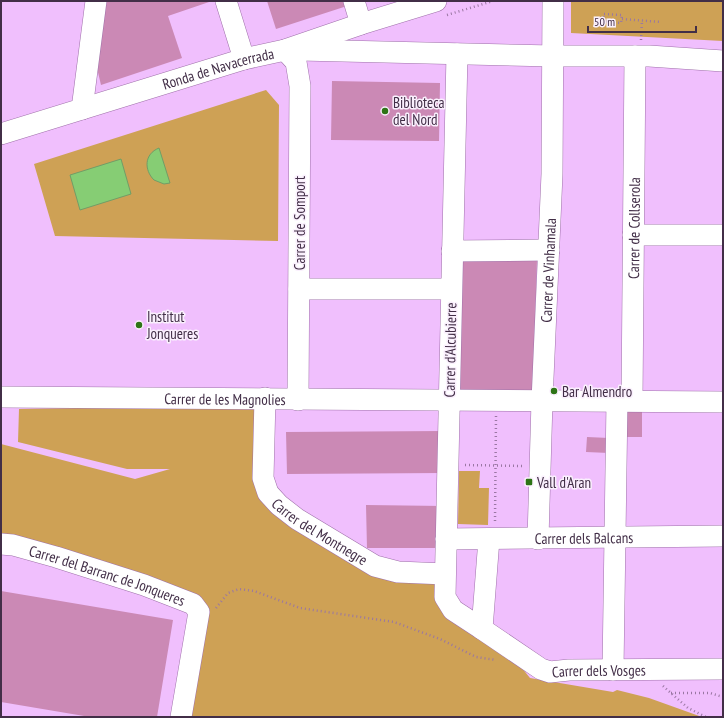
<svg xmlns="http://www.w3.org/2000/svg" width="724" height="718" font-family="'PT Sans Narrow',sans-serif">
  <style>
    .green { fill: #cea155 }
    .water { fill: #86cd74; stroke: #729d66 }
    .building { fill: #cb89b5 }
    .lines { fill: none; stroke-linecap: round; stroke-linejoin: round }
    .minor-casing { stroke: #9f71aa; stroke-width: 22 }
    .path { stroke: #9a77a3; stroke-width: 2.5; stroke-dasharray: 1 3; stroke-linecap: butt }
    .minor { stroke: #fff; stroke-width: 21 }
    .poi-dot { fill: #2d7416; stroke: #faf0fd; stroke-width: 1.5 }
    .labels { text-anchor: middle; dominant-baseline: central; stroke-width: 3; stroke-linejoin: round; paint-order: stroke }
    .street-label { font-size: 15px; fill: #422e47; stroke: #faf0fd }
    .poi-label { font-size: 15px; fill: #422e47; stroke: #faf0fd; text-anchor: start }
  </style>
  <rect width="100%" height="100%" fill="#f0bffd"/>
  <path class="green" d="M 571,1 L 723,1 L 723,41 L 571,33 Z
    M 266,90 L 279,105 L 278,241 L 55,236 L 34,164 Z
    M 255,405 L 259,479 L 366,566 L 441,579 L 441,597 L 509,652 L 530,678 L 613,692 L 617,690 L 649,698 L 702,717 L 188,717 L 207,613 L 1,537 L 1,444 L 135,479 L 170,469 L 127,469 L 18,442 L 19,409 Z
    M 459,471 L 480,471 L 479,488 L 489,488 L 488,525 L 458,524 Z"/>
  <path class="water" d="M 159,148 L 170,183 L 164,184 L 154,180 C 144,170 144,154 159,148 Z
    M 121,159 L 131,194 L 80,210 L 70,175 Z"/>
  <path class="building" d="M 105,1 L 212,1 L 168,16 L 182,58 L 101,85 L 96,64 Z
    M 267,1 L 346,1 L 347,6 L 276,29 Z
    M 332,81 L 440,83 L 439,141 L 331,140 Z
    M 461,260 L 537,260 L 533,391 L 459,391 Z
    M 626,411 L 642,411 L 642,437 L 627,437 Z
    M 444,431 L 443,473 L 287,474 L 286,432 Z
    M 587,437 L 609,438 L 609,453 L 586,452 Z
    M 366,505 L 443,506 L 442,548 L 367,548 Z
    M 1,591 L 173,620 L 157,717 L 90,717 L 1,702 Z"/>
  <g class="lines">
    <defs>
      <g id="minor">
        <path d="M 226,1 L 244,59"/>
        <path d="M 354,1 L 361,24"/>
        <path d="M 285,50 L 296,62 L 300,86 L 298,400"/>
        <path d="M 300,50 L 553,56 L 649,56 L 723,61"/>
        <path d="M 457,54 L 445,597 L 453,610 L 482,629"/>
        <path d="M 82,109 L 96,1"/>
        <path id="s1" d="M 1,134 L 244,59 L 285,50 L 361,24 L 436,1"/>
        <path d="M 633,235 L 723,235"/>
        <path d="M 452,251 L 549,250"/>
        <path d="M 299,289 L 451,289"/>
        <path id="s2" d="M 1,397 L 723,402"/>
        <path id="s3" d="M 265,398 L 263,478 L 268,493 L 279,505 L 297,519 L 375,566 L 398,572 L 445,574"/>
        <path id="s4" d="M 632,400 L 635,56"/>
        <path id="s5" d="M 446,539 L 723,536"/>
        <path id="s6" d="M 489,539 L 482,629 L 541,669 L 550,672 L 569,670 L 723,669"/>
        <path id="s7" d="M 538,539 L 542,401 L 552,174 L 553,1"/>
        <path id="s8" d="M 1,544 L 13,545 L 56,557 L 144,585 L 193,604 L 199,612 L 181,717"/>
        <path d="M 613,670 L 617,401"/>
      </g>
    </defs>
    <use href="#minor" class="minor-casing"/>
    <path class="path" d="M 604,14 L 622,15 L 621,23 L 603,21 Z
      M 447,15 L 493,1
      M 622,19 L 661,22
      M 641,40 L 642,20
      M 465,465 L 524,466
      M 495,521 L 496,416
      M 216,608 L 228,593 L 239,589 L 254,591 L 300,608 L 394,622 L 440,639 L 476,657 L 496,660
      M 663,686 L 688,708 L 706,717
      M 671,693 L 710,693 L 723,697"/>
    <use href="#minor" class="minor"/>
  </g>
  <g class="poi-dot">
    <circle cx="385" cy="111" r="4"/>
    <circle cx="139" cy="325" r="4"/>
    <circle cx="554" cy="391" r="4"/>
    <rect x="525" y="478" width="8" height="8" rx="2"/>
  </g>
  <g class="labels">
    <g class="street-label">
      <text stroke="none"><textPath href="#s1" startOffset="227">Ronda de Navacerrada</textPath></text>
      <text transform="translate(299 223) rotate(-90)">Carrer de Somport</text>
      <text stroke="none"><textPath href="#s4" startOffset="172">Carrer de Collserola</textPath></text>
      <text stroke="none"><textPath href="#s7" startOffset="269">Carrer de Vinhamala</textPath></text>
      <text transform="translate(450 350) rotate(-89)">Carrer d'Alcubierre</text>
      <text stroke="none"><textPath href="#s2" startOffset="224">Carrer de les Magnolies</textPath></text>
      <text stroke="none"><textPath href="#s3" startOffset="161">Carrer del Montnegre</textPath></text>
      <text stroke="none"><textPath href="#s5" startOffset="138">Carrer dels Balcans</textPath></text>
      <text stroke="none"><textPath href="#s8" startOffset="111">Carrer del Barranc de Jonqueres</textPath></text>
      <text stroke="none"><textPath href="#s6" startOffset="220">Carrer dels Vosges</textPath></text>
    </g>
    <g class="poi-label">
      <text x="393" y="102">Biblioteca<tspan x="393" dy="17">del Nord</tspan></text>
      <text x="147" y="316">Institut<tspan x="147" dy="17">Jonqueres</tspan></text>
      <text x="562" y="391">Bar Almendro</text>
      <text x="537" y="482">Vall d'Aran</text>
    </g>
  </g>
  <rect width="724" height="718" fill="none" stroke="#422e47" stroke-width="4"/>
  <path d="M588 26v6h108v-6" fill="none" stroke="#422e47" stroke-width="2"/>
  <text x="594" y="26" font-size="12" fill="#422e47" stroke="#faf0fd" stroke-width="3" paint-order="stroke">50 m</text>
</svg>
